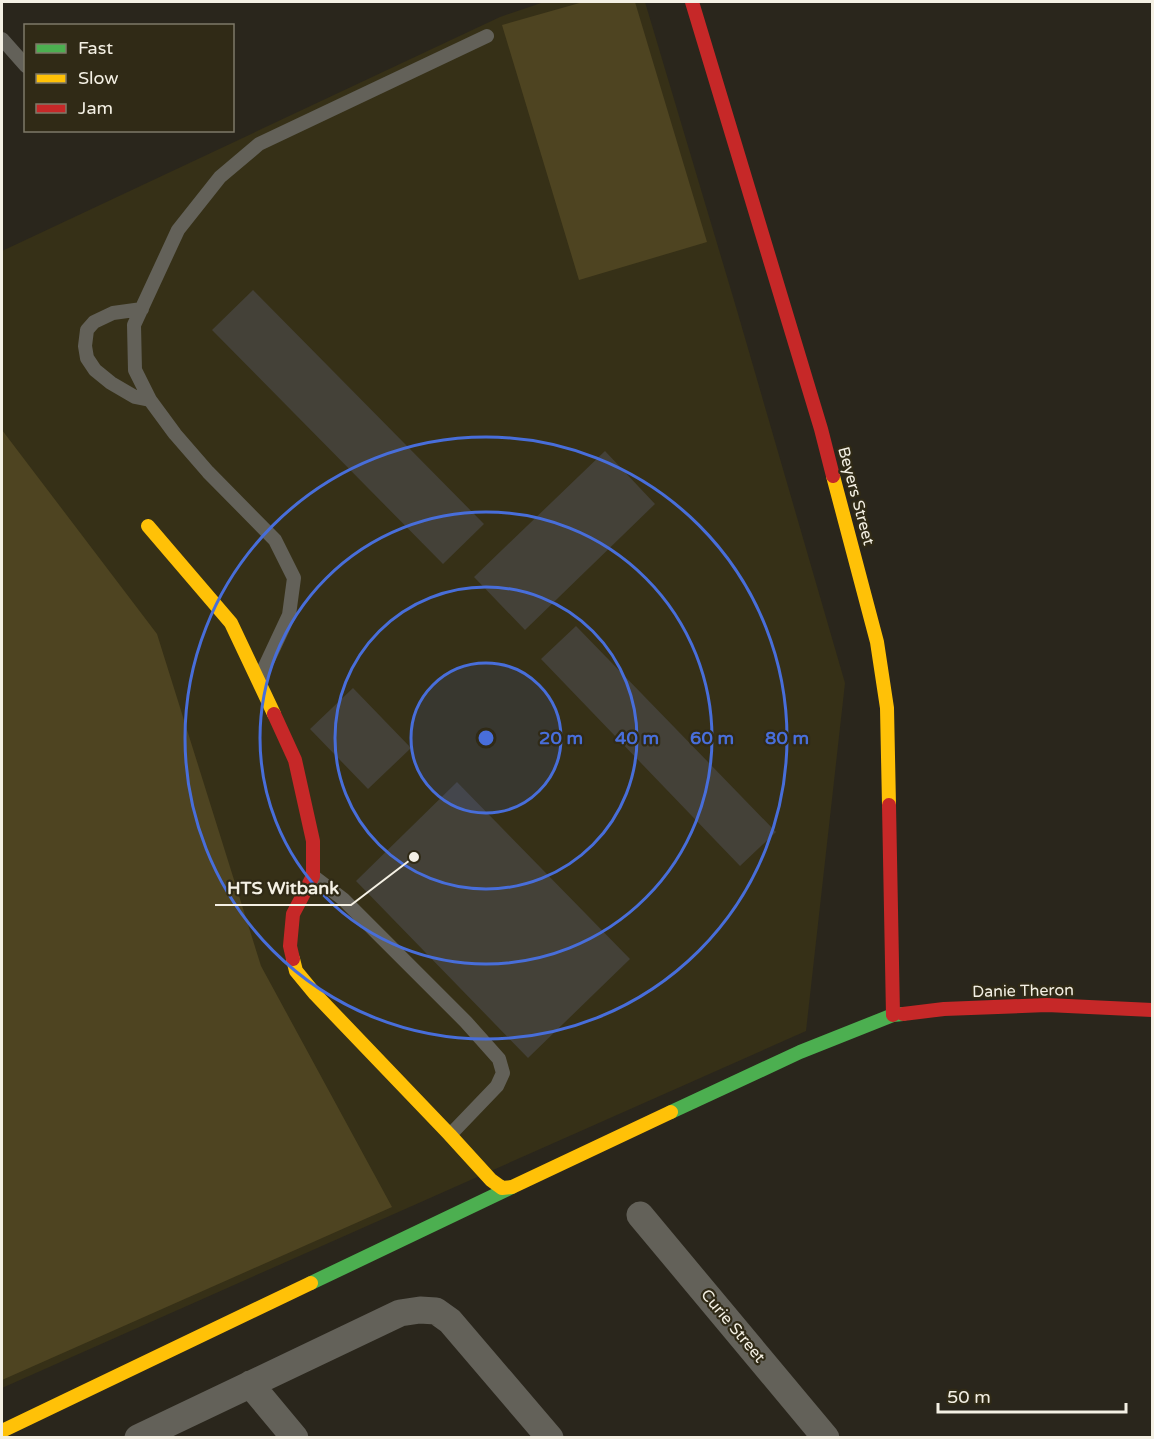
<svg xmlns="http://www.w3.org/2000/svg" width="1154" height="1439" font-family="'Varela Round',sans-serif">
  <style>
    .built { fill: #363017 }
    .green { fill: #4e4421 }
    .building { fill: #444138 }
    .lines { fill: none; stroke-linecap: round; stroke-linejoin: round }
    .lane { stroke: #636159; stroke-width: 14 }
    .street { stroke: #636159; stroke-width: 27 }
    .fast { stroke: #4caf50; stroke-width: 14 }
    .slow { stroke: #ffc107; stroke-width: 14 }
    .jam { stroke: #c62828; stroke-width: 14 }
    .ring { fill: none; stroke: #486eda; stroke-width: 3 }
    .labels { text-anchor: middle; dominant-baseline: central; stroke-width: 4.5; stroke-linejoin: round; paint-order: stroke }
    .street-label { font-size: 16px; fill: #f4f0e4; stroke: #302a16 }
    .centre { fill: #486eda; stroke: #302a16; stroke-width: 3 }
    .ring-label { font-size: 18px; text-anchor: middle; font-weight: bold; fill: #486eda; stroke: #302a16; stroke-width: 4.5; stroke-linejoin: round; paint-order: stroke }
    .leader { fill: none; stroke: #f4f0e4; stroke-width: 2 }
    .callout-dot { fill: #f4f0e4; stroke: #302a16; stroke-width: 2 }
    .callout-label { font-size: 18px; text-anchor: middle; font-weight: bold; fill: #f4f0e4; stroke: #302a16; stroke-width: 4.5; stroke-linejoin: round; paint-order: stroke }
  </style>
  <rect width="100%" height="100%" fill="#2a261c"/>
  <path class="built" d="M 544,2 L 645,2 L 736,307 L 845,683 L 806,1031 L 2,1388 L 2,251 L 500,17 Z"/>
  <path class="green" d="M 583,2 L 635,2 L 707,242 L 579,280 L 502,25 Z
    M 2,430 L 157,634 L 261,966 L 392,1207 L 2,1380 Z"/>
  <path class="building" d="M 253,290 L 484,524 L 443,564 L 212,330 Z
    M 605,451 L 655,504 L 525,630 L 474,577 Z
    M 576,626 L 776,832 L 740,866 L 541,659 Z
    M 353,688 L 411,748 L 368,789 L 310,729 Z
    M 457,782 L 630,959 L 528,1058 L 356,881 Z"/>
  <g class="lines">
    <path class="lane" d="M 2,39 L 26,66
      M 142,309 L 113,313 L 94,322 L 87,330 L 85,346 L 87,358 L 95,370 L 111,383 L 135,397 L 150,400
      M 260,677 L 289,615 L 294,578 L 275,540 L 208,472 L 175,434 L 150,400 L 135,370 L 134,325 L 178,230 L 220,177 L 259,144 L 487,36
      M 313,876 L 343,899 L 466,1022 L 499,1059 L 503,1073 L 497,1086 L 450,1135"/>
    <path class="street" d="M 640,1215 L 826,1438
      M 250,1384 L 295,1438
      M 138,1438 L 400,1313 L 420,1310 L 436,1311 L 450,1321 L 550,1438"/>
    <path class="fast" d="M 671,1112 L 800,1052 L 893,1015 L 903,1014
      M 311,1283 L 512,1187"/>
    <path class="slow" d="M 833,476 L 877,642 L 887,708 L 889,805
      M 148,526 L 231,623 L 274,714
      M 293,959 L 296,971 L 315,994 L 450,1135 L 491,1180 L 502,1188 L 512,1187 L 671,1112
      M 2,1431 L 311,1283"/>
    <path class="jam" d="M 692,2 L 821,429 L 833,476
      M 274,714 L 295,760 L 313,841 L 313,876 L 293,914 L 290,946 L 293,959
      M 889,805 L 893,1015
      M 903,1014 L 944,1009 L 1047,1005 L 1152,1010"/>
  </g>
  <circle cx="486" cy="738" r="75" fill="#486eda" fill-opacity=".12"/>
  <g class="ring">
    <circle cx="486" cy="738" r="75"/>
    <circle cx="486" cy="738" r="151"/>
    <circle cx="486" cy="738" r="226"/>
    <circle cx="486" cy="738" r="301"/>
  </g>
  <g class="labels">
    <g class="street-label">
      <text transform="translate(856 496) rotate(75)">Beyers Street</text>
      <text transform="translate(1023 991) rotate(-1)">Danie Theron</text>
      <text transform="translate(733 1326) rotate(50)">Curie Street</text>
    </g>
  </g>
  <circle cx="486" cy="738" r="9" class="centre"/>
  <g class="ring-label">
    <text x="561" y="744">20 m</text>
    <text x="637" y="744">40 m</text>
    <text x="712" y="744">60 m</text>
    <text x="787" y="744">80 m</text>
  </g>
  <path class="leader" d="M414 857L351 905H215"/>
  <circle class="callout-dot" cx="414" cy="857" r="6"/>
  <g class="callout-label">
    <text x="283" y="894">HTS Witbank</text>
  </g>
  <rect width="1154" height="1439" fill="none" stroke="#f4f0e4" stroke-width="6"/>
  <rect x="24" y="24" width="210" height="108" fill="#302a16" stroke="#7e7968" stroke-width="1.5"/>
  <rect x="36" y="44" width="30" height="9" fill="#4caf50" stroke="#7e7968" stroke-width="1.5"/>
  <text x="78" y="54" font-size="18" fill="#f4f0e4">Fast</text>
  <rect x="36" y="74" width="30" height="9" fill="#ffc107" stroke="#7e7968" stroke-width="1.5"/>
  <text x="78" y="84" font-size="18" fill="#f4f0e4">Slow</text>
  <rect x="36" y="104" width="30" height="9" fill="#c62828" stroke="#7e7968" stroke-width="1.5"/>
  <text x="78" y="114" font-size="18" fill="#f4f0e4">Jam</text>
  <path d="M938 1403v9h188v-9" fill="none" stroke="#f4f0e4" stroke-width="3"/>
  <text x="947" y="1403" font-size="18" fill="#f4f0e4" stroke="#302a16" stroke-width="4.5" paint-order="stroke">50 m</text>
</svg>
